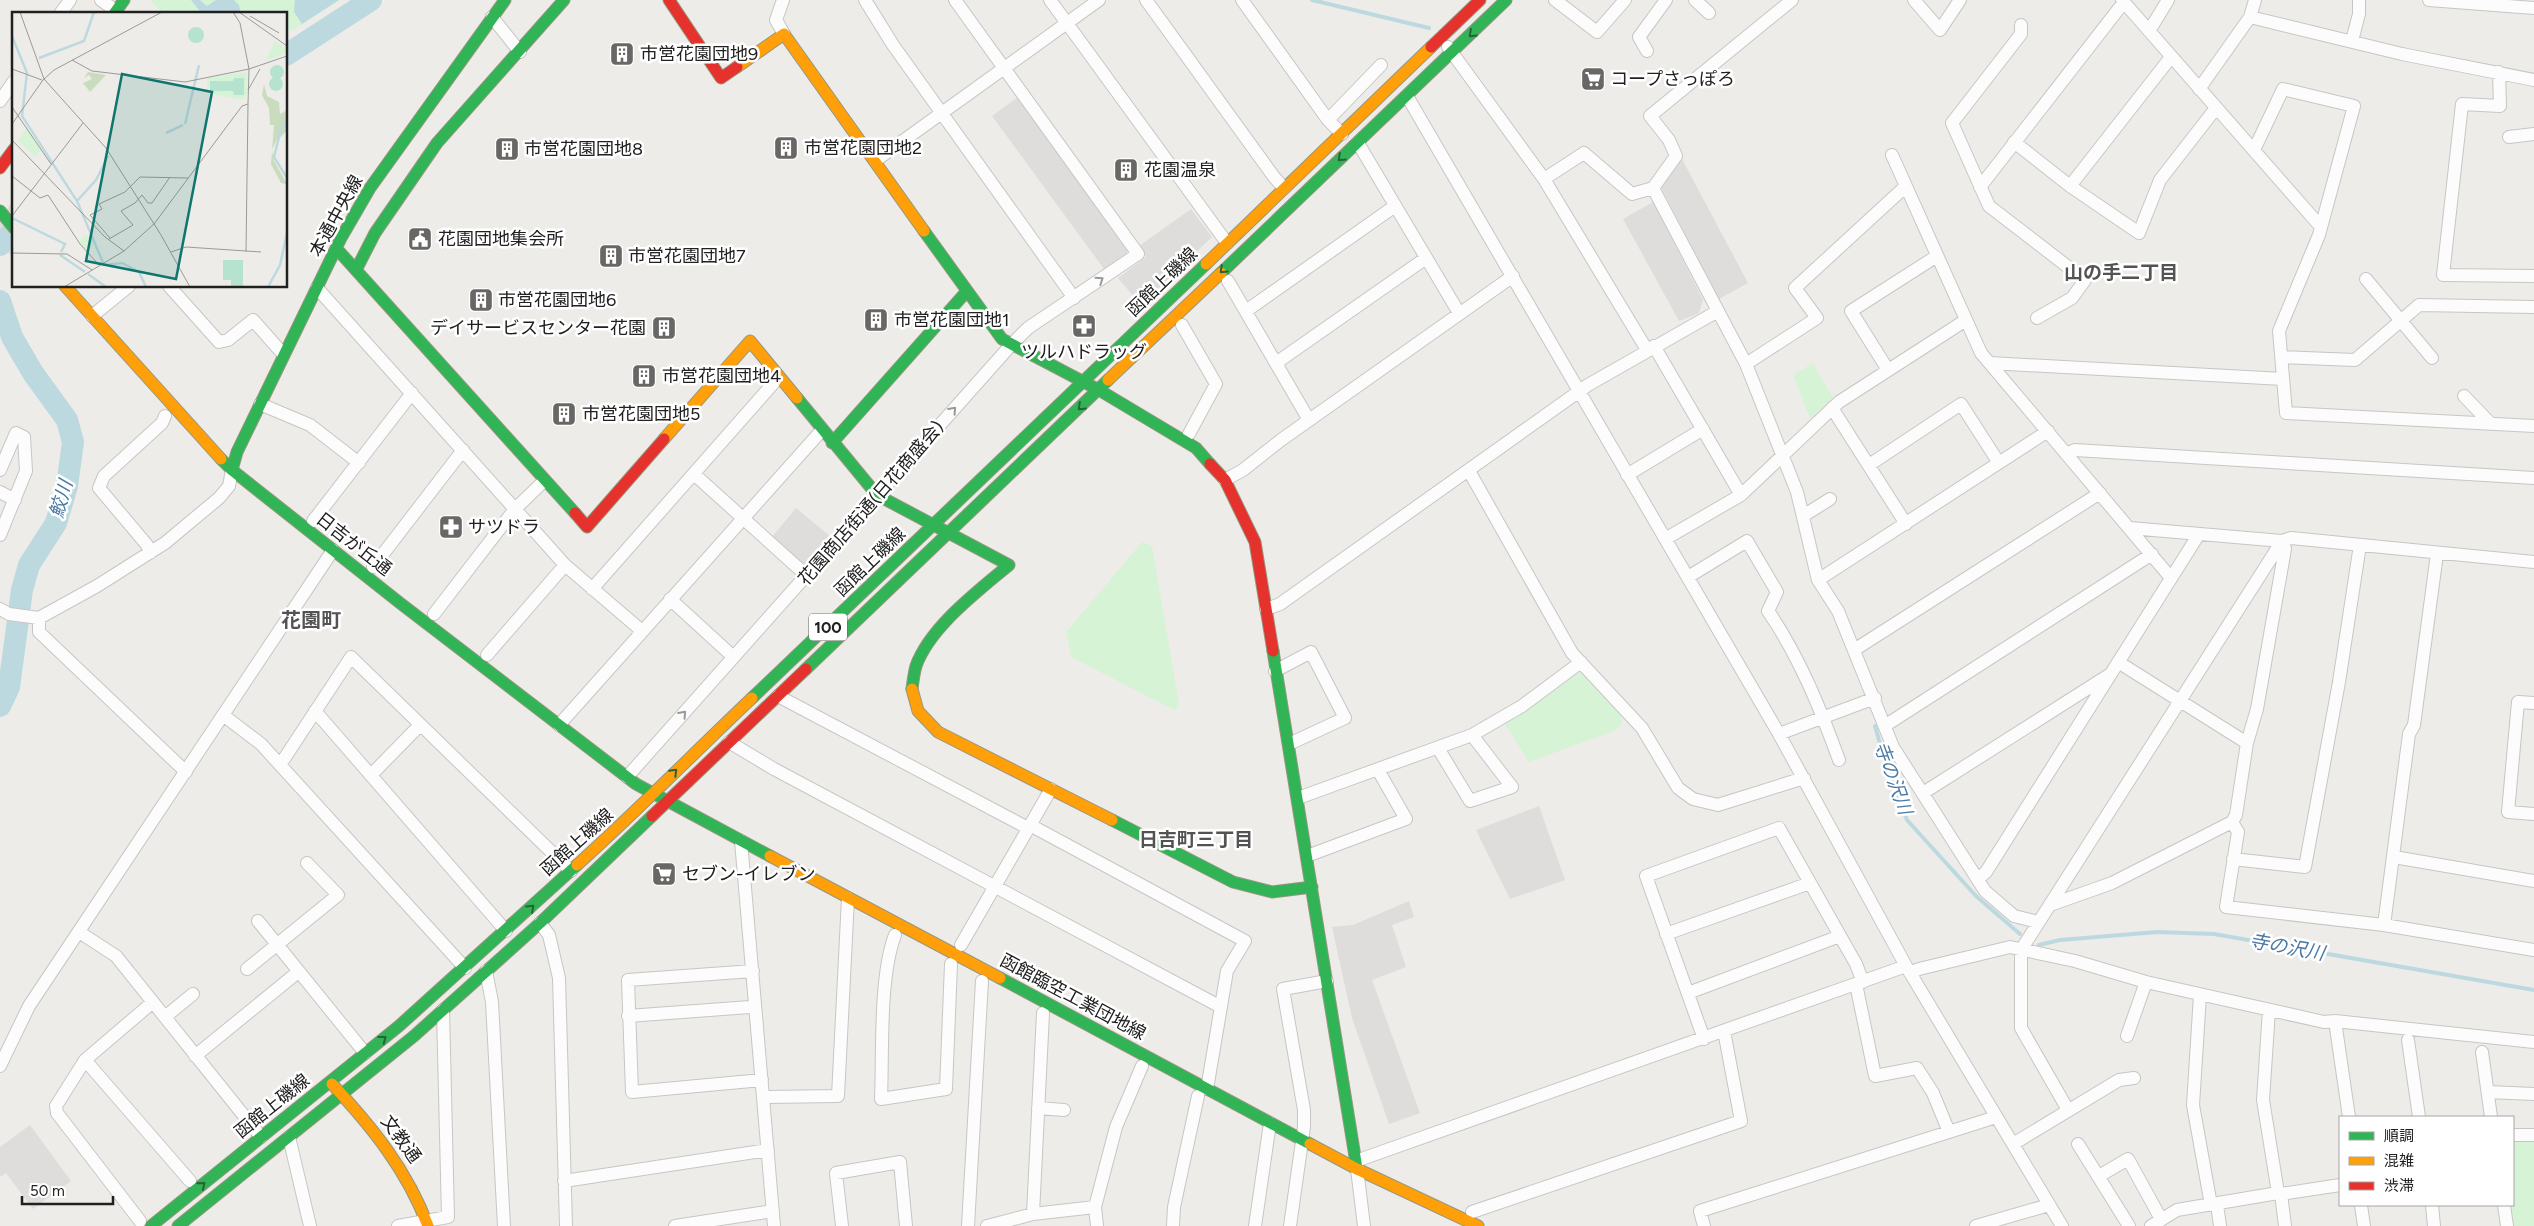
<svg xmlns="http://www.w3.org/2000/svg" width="2534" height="1226" font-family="Figtree,'Noto Sans JP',sans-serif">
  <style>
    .park { fill: #d7f3d6 }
    .parking { fill: #dedddc }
    .water { fill: #bdd9e0 }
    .pier { fill: #dddcdb }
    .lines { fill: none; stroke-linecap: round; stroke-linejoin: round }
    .stream { stroke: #bdd9e0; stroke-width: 4 }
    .river { stroke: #bdd9e0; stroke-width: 22 }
    .street-casing { stroke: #c7c6c4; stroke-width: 14 }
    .fast-casing { stroke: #969780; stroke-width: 13 }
    .slow-casing { stroke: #969780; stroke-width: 13 }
    .jam-casing { stroke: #969780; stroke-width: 13 }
    .street { stroke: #fcfcfc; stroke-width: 12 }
    .fast { stroke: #30b455; stroke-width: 11 }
    .slow { stroke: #ff9f0a; stroke-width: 11 }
    .jam { stroke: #e5322d; stroke-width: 11 }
    .oneway { stroke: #276338 }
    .oneway2 { stroke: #999 }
    .labels { text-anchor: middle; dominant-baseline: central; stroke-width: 5; stroke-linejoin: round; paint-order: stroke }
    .shield { fill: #fff; stroke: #636363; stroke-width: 1 }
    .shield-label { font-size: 16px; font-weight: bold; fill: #202020 }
    .poi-label { font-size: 18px; fill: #202020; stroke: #fff; text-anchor: start }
    .street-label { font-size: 18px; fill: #202020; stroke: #fff }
    .neighbourhood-label { font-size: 19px; font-weight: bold; fill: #535353; stroke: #fff }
    .water-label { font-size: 19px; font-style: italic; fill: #4b7aa5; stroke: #fff }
    .quarter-label { font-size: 20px; font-weight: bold; fill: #535353; stroke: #fff }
    .inset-river { fill: none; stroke: #bdd9e0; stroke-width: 2.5 }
    .inset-road { fill: none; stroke: #9c9a98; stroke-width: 1 }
    .view { fill: #0f766e; fill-opacity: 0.15; stroke: #0f766e; stroke-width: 2.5 }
    .inset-edge { fill: none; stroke: #202020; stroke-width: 2.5 }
  </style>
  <rect width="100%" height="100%" fill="#eeece8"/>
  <path class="park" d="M 150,0 L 340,0 L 295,29 L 286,31 L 286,14 L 163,14 Z
    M 1813,363 L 1833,398 L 1810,419 L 1793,375 Z
    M 1142,542 L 1152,546 L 1179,704 L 1174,710 L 1071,657 L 1066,632 Z
    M 1580,672 L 1621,716 L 1622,725 L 1614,731 L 1529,762 L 1504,723 L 1535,704 Z
    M 2534,1138 L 2534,1226 L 2514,1226 L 2511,1205 L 2513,1205 L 2513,1139 Z"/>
  <path class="parking" d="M 1018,97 L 1128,252 L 1104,269 L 992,116 Z
    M 1682,159 L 1748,283 L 1719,299 L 1661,187 Z
    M 1653,202 L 1703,300 L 1699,313 L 1679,321 L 1623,219 Z
    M 1191,209 L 1212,237 L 1141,305 L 1118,278 L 1146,257 L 1139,246 Z
    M 796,508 L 830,536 L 806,566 L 772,537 Z
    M 1539,806 L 1565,880 L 1510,899 L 1476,830 Z
    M 1409,901 L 1414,917 L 1392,925 L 1406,967 L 1372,980 L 1420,1113 L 1389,1124 L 1352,1018 L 1332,927 L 1353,925 Z
    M 30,1125 L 71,1181 L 33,1209 L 6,1173 L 0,1177 L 0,1147 Z"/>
  <path class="water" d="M 191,0 L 200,0 L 207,6 L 216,0 L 234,0 L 239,5 L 241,14 L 202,14 Z
    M 295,0 L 339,0 L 302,24 L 294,12 Z"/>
  <path class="pier" d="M 12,202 L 14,204 L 12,257 L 0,242 L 0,219 Z"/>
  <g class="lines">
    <path class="stream" d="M 1312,0 L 1429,28
      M 1875,726 L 1888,772 L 1907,820 L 1976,896 L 2020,934
      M 2039,945 L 2060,940 L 2157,932 L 2214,934 L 2534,990"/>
    <path class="river" d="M 286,55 L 371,0
      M 0,245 L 14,231
      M 0,301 L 12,337 L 33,373 L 67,420 L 73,442 L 67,486 L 56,523 L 29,565 L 22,590 L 9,687 L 0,706"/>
    <defs>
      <path id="street" d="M 101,0 L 116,11
        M 783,0 L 776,20 L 784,34
        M 865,0 L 893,45 L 1074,298
        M 1050,0 L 1227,243
        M 1146,0 L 1274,177 L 1284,188
        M 1242,0 L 1328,120 L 1342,134
        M 1555,0 L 1597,32 L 1625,0
        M 1695,0 L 1709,13
        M 1914,0 L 1940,30 L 1960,0
        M 2122,0 L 2321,227
        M 2429,0 L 2534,8
        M 60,14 L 70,0
        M 492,17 L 520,52
        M 2250,17 L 2402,54 L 2534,80
        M 2021,25 L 2021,34 L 1952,123 L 1989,206 L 2085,280 L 2072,298 L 2037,318
        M 2149,31 L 2168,0
        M 2352,41 L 2359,14 L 2359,0
        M 1448,47 L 1544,179 L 1647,350
        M 1647,51 L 1639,37 L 1666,0
        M 2499,72 L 2500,106 L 2462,104 L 2443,275 L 2534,276
        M 2199,89 L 2250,17 L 2255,0
        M 1407,96 L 1779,734 L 1906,966 L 2062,1226
        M 0,101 L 14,81
        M 1328,120 L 1381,65
        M 2509,137 L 2534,134
        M 2014,142 L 2070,186 L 2139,233 L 2160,180 L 2216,108
        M 1358,143 L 1459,313
        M 2254,150 L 2283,89 L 2354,106 L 2319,235 L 2279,331 L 2286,413 L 2534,426
        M 1892,155 L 1981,353 L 2171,578
        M 875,161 L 1099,0
        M 1544,179 L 1584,153 L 1632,194 L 1653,188 L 1676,156 L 1669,140 L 1650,116 L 1792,0
        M 2070,186 L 2171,57
        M 1980,187 L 2124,2
        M 1653,188 L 1746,364 L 1797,492 L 1818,580 L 1838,611 L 1893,747 L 1985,891 L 2014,916 L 2038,922
        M 2366,279 L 2432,358
        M 1228,281 L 1309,420
        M 169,286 L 219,342 L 228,340 L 253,320 L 283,354
        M 317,288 L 565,565 L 642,631
        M 1246,311 L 1395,206
        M 92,316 L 129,286
        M 1182,325 L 1216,384 L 1189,434
        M 1654,346 L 1741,495
        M 2282,357 L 2355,360 L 2419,305 L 2534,307
        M 1276,363 L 1426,258
        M 1990,363 L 2283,379
        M 1746,364 L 1817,318 L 1795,288 L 1906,186
        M 1888,370 L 1851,311 L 1937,256
        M 2464,396 L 2491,424
        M 260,404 L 310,425 L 359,463
        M 1832,408 L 1906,524
        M 2066,454 L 2075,450 L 2534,478
        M 1869,465 L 1961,404 L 1999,463
        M 0,470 L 16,433 L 24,437 L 26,471 L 0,535
        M 1469,471 L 1572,653 L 1642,728 L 1678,788 L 1693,799 L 1718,805 L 1804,778
        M 694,474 L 807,576
        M 1627,475 L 1703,429
        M 1225,480 L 1243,470 L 1281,440 L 1513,276
        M 0,492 L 15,500
        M 1803,516 L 1830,499
        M 313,521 L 412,393
        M 2130,528 L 2282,541 L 2291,538 L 2534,562
        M 1665,539 L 1741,495 L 1839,402 L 1966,320
        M 2282,541 L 2285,549 L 2257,709 L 2247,743 L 2236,815 L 2232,822 L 2238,832 L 2226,907 L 2384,925 L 2534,950
        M 150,553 L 147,545 L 99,488 L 104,476 L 162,423 L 165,416
        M 373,567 L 463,450
        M 1688,577 L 1747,541 L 1777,592 L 1768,611 C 1799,656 1820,708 1839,760
        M 1818,580 L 2048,431
        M 592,589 L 778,378
        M 670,599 L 728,652
        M 0,609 L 9,614 L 39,618 L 97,586 L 165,543 L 219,498 L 229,486 L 232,470
        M 1266,609 L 1280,604 L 1588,385 L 1718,311
        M 434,614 L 515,509 L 544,481
        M 39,618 L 39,632 L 186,772
        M 1854,650 L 2100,493
        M 487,655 L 565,565
        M 2118,662 L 2247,743
        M 1275,671 L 1311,652 L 1345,718 L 1289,744
        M 778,696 L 1028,828
        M 2534,703 L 2518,702 L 2508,812 L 2534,814
        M 315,711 L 506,931
        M 223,715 L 261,744 L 465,968
        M 559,725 L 822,430
        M 1886,725 L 2152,554
        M 1779,734 L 1875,698
        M 729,742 L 774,769 L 1221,1007
        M 1438,748 L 1470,801 L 1512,787 L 1472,735
        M 280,765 L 351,657 L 571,871
        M 371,775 L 420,725
        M 627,777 L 1011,345 L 1028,328 L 1138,254 L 955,0
        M 1923,793 L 2109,675
        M 1298,798 L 1472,735 L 1522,706 L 1581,662
        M 1030,825 L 1245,941 L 1227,971 L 1207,1089
        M 741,841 L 774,1226
        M 1307,856 L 1406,819 L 1378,770
        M 2394,857 L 2534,881
        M 2233,859 L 2305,867 L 2339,682 L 2360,545
        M 1978,879 L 1986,872 L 2199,534
        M 2050,905 L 2112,883 L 2232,822
        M 258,921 L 365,1053
        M 540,923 L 549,935 L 559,978 L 566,1226
        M 2384,925 L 2409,734 L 2414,725 L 2437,554
        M 79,932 L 116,956 L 261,1137
        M 1666,934 L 1810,883
        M 895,935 C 879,977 883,1052 881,1099 L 946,1089 L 951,964
        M 961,945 L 1051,789
        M 247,969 L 338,895 L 307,863
        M 486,971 L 492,1002 L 504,1226
        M 753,971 L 628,980 L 632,1092 L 762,1080
        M 1910,973 L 1919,969 L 2010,947 L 2075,961 L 2146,982 L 2324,1022 L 2335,1021 L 2534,1042
        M 1856,984 L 1875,1076 L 1917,1068 L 1933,1093 L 1949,1132
        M 1688,993 L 1840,936
        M 2200,995 L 2193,1105 L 2211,1205
        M 2269,1010 L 2263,1100 L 2278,1193
        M 628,1016 L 750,1007
        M 165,1017 L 193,994
        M 2335,1021 L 2349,1117
        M 2127,1036 L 2146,982
        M 1704,1039 L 1646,876 L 1779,828 L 1856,964 L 1863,982
        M 2408,1040 L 2419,1117
        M 2482,1052 L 2491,1117
        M 195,1056 L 298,972
        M 85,1060 L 190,1181
        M 0,1066 L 29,1006 L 333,550
        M 2488,1092 L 2534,1094
        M 764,1097 L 838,1096 L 848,898
        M 1038,1108 L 1064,1110
        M 2068,1110 L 2021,1028 L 2021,950 L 2282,541
        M 2513,1135 L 2534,1135
        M 289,1137 L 310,1226
        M 2013,1144 L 2119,1080 L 2134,1078
        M 2078,1144 L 2129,1226
        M 1356,1161 L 1906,966
        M 1357,1169 L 1364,1226
        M 2099,1176 L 2128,1159 L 2161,1219
        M 564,1181 L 768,1150
        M 2281,1194 L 2285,1226
        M 2217,1204 L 2220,1226
        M 2361,1205 L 2364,1226
        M 2432,1205 L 2434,1226
        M 2504,1205 L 2507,1226
        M 1472,1212 L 1741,1121 L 1724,1031
        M 1033,1214 L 1043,1013
        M 140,1221 L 57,1113 L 56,1106 L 85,1060 L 153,1002
        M 398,1226 L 448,1217 L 443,1010
        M 675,1226 L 773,1211
        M 842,1226 L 836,1173 L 900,1162 L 906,1226
        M 968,1226 L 982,981
        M 987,1226 L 1033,1214 L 1095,1207
        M 1097,1226 L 1095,1207 L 1116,1127 L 1142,1066
        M 1173,1226 L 1174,1207 L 1198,1096
        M 1255,1226 L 1270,1123
        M 1290,1226 L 1304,1127 L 1304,1110 L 1283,989 L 1327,981
        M 1704,1226 L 1700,1211 L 1996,1117
        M 1976,1226 L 2049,1205
        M 2151,1226 L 2177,1210 L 2278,1193 L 2281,1194 L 2340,1185"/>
      <path id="fast" d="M 114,14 L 124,0
        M 0,211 L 14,228
        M 924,231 L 1002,339 L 1099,390 L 1196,448 L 1210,464
        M 336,248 L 575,513
        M 356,270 L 375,233 L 437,143 L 564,0
        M 1221,273 L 1506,0
        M 797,398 L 877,495 L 1009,565 C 978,591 930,627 916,666 C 914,673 913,681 912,689
        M 832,443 L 967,291
        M 221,459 L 232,470 L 400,603 L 636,784 L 770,856
        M 232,470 L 237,452 L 341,238 L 370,188 L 505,0
        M 1273,651 L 1357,1169
        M 806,669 L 1108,380
        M 752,698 L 1206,264
        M 1112,820 L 1233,882 L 1272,892 L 1312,887
        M 1000,978 L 1310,1144
        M 151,1226 L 399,1026 L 577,865
        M 178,1226 L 414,1036 L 540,923 L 652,816"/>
      <path id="slow" d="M 737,67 L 784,34 L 924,231
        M 1206,264 L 1431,47
        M 65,286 L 221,459
        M 1108,380 L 1221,273
        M 664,439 L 750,341 L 797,398
        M 912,689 L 918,711 L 938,732 L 1112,820
        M 770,856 L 1000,978
        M 577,865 C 637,811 693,754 752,698
        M 332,1084 C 372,1127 407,1170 428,1226
        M 1310,1144 L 1357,1169 L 1478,1226"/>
      <path id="jam" d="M 669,0 L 721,78 L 737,67
        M 1431,47 L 1480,0
        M 0,168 L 14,149
        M 1210,464 L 1225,480 L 1255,542 L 1273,651
        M 575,513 L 587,527 L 664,439
        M 652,816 L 806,669"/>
    </defs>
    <use href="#street" class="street-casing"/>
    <use href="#fast" class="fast-casing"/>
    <use href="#slow" class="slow-casing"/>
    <use href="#jam" class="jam-casing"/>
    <use href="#street" class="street"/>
    <use href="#fast" class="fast"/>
    <use href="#slow" class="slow"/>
    <use href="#jam" class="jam"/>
  </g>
  <defs><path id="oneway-chevron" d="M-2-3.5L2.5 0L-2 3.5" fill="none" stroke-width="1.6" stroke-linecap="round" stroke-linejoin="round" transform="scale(1.25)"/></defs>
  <g class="oneway">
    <use href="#oneway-chevron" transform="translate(1472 34) rotate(137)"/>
    <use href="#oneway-chevron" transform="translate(1341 158) rotate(137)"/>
    <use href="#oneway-chevron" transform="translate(1223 270) rotate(136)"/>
    <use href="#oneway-chevron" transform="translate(1081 407) rotate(137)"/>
    <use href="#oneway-chevron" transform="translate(674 772) rotate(-45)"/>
    <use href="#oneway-chevron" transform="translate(531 908) rotate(-43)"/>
    <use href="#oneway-chevron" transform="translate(383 1039) rotate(-37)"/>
    <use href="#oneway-chevron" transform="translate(202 1185) rotate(-39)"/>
  </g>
  <g class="oneway2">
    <use href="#oneway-chevron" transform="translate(1100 280) rotate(-34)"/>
    <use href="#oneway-chevron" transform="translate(953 410) rotate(-48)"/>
    <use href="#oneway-chevron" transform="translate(683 714) rotate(-48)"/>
  </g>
  <defs>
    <symbol id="building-square" viewBox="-11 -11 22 22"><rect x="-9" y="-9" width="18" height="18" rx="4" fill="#686766" stroke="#fff"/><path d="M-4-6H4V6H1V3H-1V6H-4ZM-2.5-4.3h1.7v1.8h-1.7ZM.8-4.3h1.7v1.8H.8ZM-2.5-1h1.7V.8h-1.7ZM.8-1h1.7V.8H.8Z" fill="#fff"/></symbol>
    <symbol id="supermarket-square" viewBox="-11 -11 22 22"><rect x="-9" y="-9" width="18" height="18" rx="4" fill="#686766" stroke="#fff"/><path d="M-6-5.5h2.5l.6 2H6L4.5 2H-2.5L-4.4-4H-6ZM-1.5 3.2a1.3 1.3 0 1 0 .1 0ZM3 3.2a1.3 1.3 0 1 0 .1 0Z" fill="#fff"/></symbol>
    <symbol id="civic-square" viewBox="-11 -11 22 22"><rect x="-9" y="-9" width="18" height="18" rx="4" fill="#686766" stroke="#fff"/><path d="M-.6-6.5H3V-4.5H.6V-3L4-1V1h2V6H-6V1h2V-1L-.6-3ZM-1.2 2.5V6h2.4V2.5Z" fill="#fff"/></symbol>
    <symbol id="pharmacy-square" viewBox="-11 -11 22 22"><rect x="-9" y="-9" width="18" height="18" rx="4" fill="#686766" stroke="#fff"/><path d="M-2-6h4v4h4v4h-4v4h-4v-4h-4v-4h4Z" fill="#fff"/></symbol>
  </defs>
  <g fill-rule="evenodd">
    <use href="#building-square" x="608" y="40" width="28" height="28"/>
    <use href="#supermarket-square" x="1579" y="65" width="28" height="28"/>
    <use href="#building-square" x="772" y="134" width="28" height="28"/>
    <use href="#building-square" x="493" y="135" width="28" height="28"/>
    <use href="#building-square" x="1112" y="156" width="28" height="28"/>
    <use href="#civic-square" x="406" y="225" width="28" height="28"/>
    <use href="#building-square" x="597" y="242" width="28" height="28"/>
    <use href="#building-square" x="467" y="286" width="28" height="28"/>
    <use href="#building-square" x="862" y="306" width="28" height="28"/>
    <use href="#pharmacy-square" x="1070" y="312" width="28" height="28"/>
    <use href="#building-square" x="650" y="314" width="28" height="28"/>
    <use href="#building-square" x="630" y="362" width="28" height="28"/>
    <use href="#building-square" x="550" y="400" width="28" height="28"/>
    <use href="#pharmacy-square" x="437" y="513" width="28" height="28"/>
    <use href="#supermarket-square" x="650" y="860" width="28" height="28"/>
  </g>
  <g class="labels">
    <rect class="shield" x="809" y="613.5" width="38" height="27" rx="4"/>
    <g class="shield-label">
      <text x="828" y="627">100</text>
    </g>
    <g class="poi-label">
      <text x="640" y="54">市営花園団地9</text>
      <text x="1610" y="79">コープさっぽろ</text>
      <text x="804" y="148">市営花園団地2</text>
      <text x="524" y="149">市営花園団地8</text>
      <text x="1144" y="170">花園温泉</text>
      <text x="438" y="239">花園団地集会所</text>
      <text x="628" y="256">市営花園団地7</text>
      <text x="498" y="300">市営花園団地6</text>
      <text x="894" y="320">市営花園団地1</text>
      <text x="646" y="328" text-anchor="end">デイサービスセンター花園</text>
      <text x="1084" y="352" text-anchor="middle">ツルハドラッグ</text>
      <text x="662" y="376">市営花園団地4</text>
      <text x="582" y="414">市営花園団地5</text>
      <text x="468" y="527">サツドラ</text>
      <text x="682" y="874">セブン-イレブン</text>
    </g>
    <g class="street-label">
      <text transform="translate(336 216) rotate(-61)">本通中央線</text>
      <text transform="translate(1162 282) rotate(-44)">函館上磯線</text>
      <text transform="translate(871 503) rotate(-49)">花園商店街通(日花商盛会)</text>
      <text transform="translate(354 544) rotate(38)">日吉が丘通</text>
      <text transform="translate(870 562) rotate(-44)">函館上磯線</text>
      <text transform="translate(577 842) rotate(-42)">函館上磯線</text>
      <text transform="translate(1073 997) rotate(28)">函館臨空工業団地線</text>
      <text transform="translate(272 1106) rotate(-39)">函館上磯線</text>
      <text transform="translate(401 1139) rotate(54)">文教通</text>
    </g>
    <g class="neighbourhood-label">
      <text x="2121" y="272">山の手二丁目</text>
      <text x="1196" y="839">日吉町三丁目</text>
    </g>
    <g class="water-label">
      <text transform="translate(61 499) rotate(-74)">鮫川</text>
      <text transform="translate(1893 778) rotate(70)">寺の沢川</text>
      <text transform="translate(2287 947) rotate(10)">寺の沢川</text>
    </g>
    <g class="quarter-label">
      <text x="311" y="620">花園町</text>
    </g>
  </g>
  <g transform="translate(12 12)">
    <rect width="275" height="275" fill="#eeece8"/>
    <path d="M 76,60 L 94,63 L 78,80 L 71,71 L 80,67 L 77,63 L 72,66 ZM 252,72 L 255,84 L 267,90 L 268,102 L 275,98 L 275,119 L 264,129 L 260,138 L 262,149 L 275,172 L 269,171 L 259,152 L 262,113 L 258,113 L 257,96 L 250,83 Z" fill="#cadcbe"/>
    <path d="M 263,29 L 275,37 L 275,41 L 253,49 ZM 235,60 L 235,81 L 231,88 L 194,81 L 196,66 ZM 15,116 L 29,138 L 23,145 L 6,128 ZM68 230a7 7 0 1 1 14 0a7 7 0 1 1-14 0Z" fill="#d7f3d6"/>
    <path d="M176 23a8 8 0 1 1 16 0a8 8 0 1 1-16 0ZM258 60a7 7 0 1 1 14 0a7 7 0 1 1-14 0ZM257 72a7 7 0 1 1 14 0a7 7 0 1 1-14 0ZM 222,66 L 232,66 L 232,83 L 222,83 L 221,79 L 198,79 L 198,69 L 221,69 ZM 211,248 L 231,248 L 231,275 L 219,275 L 219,268 L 211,268 Z" fill="#b5e3cf"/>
    <path class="inset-river" d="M 0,24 L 15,61 L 10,104 L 65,189 L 92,253 L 110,251 L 127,260 L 134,275M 27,46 L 72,29 L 82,0M 275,107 L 268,121 L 262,145 L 275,166M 173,112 L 187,53M 154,121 L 171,113M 65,189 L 84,168 L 96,144M 0,206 L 53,232 L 49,240M 48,243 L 73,260M 76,262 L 94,275M 256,275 L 268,253 L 275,221"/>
    <path class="inset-road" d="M 8,0 L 32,67 L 94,136 L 149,223 L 178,275M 227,0 L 275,34M 238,4 L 267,21M 60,48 L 80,59 L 173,70 L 237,57 L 228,11 L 221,0M 0,57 L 30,68M 236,78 L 248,57M 0,95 L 39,152M 0,112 L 31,68 L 42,58 L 150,0M 0,128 L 93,225 L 112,239M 0,164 L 28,186 L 36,183 L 68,232 L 87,253M 0,204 L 71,111M 142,212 L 230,94 L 236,92 L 237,57 L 275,44M 98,226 L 78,203 L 90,197 L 87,192 L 113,180 L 128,165 L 176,166M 97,227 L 121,213 L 109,199 L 123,191 L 130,183 L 136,191 L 140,191 L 158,165M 159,240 L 174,235 L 249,240M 234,240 L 236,92M 0,241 L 55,242 L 80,258M 52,275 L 112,239 L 142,212"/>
    <path class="view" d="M 110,62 L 200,80 L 164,267 L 74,249 Z"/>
    <rect width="275" height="275" class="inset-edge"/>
  </g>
  <rect x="2339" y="1116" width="175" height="90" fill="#ffffff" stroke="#a6a6a6"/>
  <rect x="2349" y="1132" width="25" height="8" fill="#30b455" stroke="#a6a6a6"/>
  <text x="2384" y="1141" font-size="15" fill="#202020">順調</text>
  <rect x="2349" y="1157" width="25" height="8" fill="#ff9f0a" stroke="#a6a6a6"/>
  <text x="2384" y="1166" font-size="15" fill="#202020">混雑</text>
  <rect x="2349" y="1182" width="25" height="8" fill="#e5322d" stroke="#a6a6a6"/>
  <text x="2384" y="1191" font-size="15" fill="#202020">渋滞</text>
  <path d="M22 1196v8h91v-8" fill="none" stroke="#202020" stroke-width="2.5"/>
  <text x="30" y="1196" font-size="15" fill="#202020" stroke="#ffffff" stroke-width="4" paint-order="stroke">50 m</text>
</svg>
